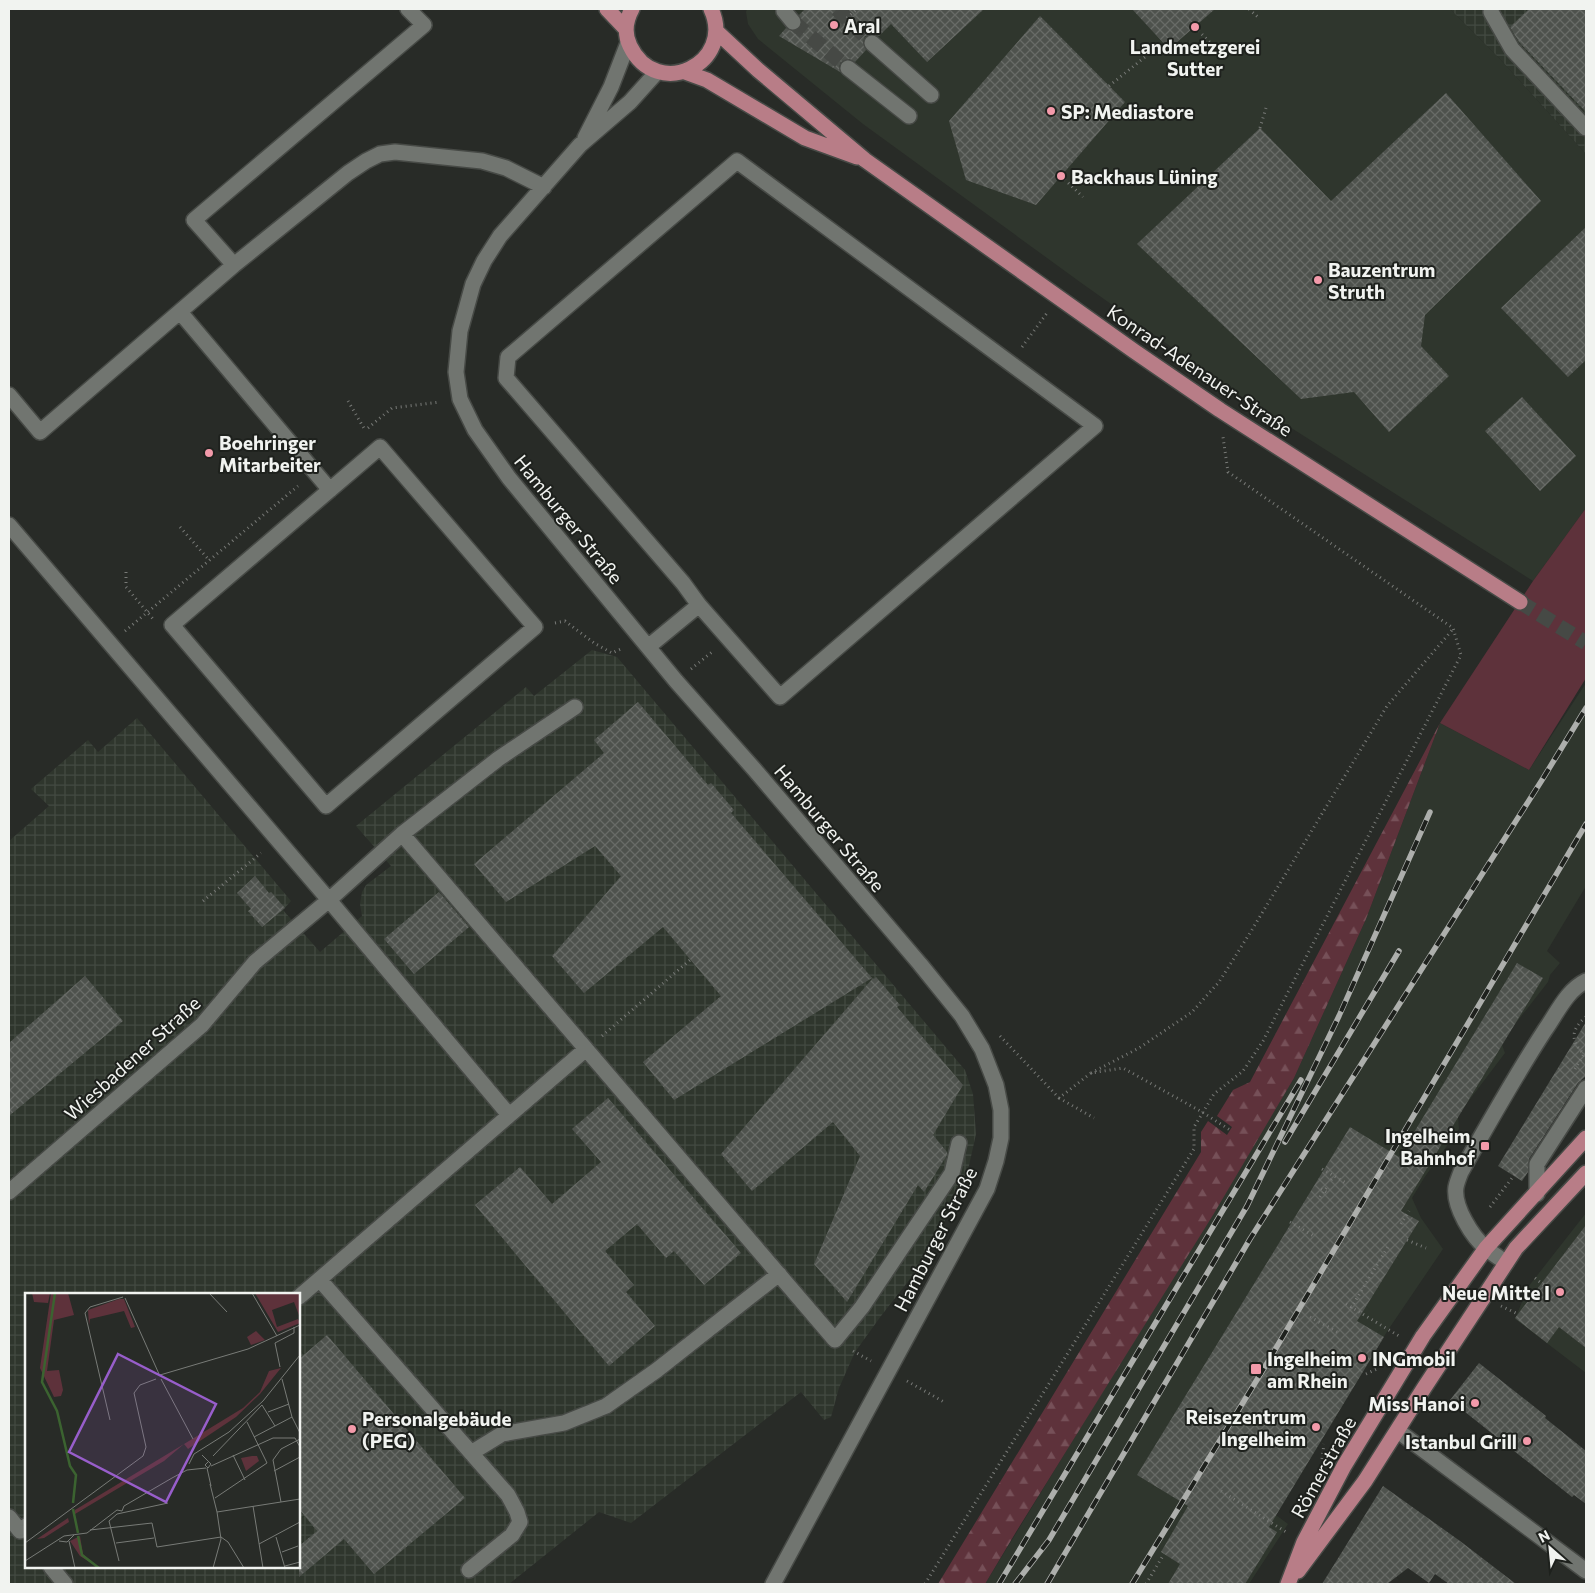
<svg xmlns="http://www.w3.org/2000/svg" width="1595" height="1593" font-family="Commissioner,sans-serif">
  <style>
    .built { fill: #2f362d }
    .industrial { fill: url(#industrial-grid); fill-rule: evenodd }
    .grass { fill: #5e323b }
    .forest { fill: url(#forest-firs) }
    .building { fill: url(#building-cross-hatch) }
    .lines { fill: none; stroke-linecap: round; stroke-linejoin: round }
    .minor-tunnel { stroke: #464945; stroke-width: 15; stroke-dasharray: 15 8; stroke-linecap: butt }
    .major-tunnel { stroke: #464945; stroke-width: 15; stroke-dasharray: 15 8; stroke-linecap: butt }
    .minor-casing { stroke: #474a46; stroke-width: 18 }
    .major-casing { stroke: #474a46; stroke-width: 18 }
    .path { stroke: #787a77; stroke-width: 3; stroke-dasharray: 1 4; stroke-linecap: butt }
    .minor { stroke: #717570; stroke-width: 15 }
    .major { stroke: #b87d87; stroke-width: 15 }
    .rail-casing { stroke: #adafac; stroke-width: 5.5 }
    .rail { stroke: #1e211d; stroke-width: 4; stroke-dasharray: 11; stroke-linecap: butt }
    .poi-dot { fill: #f39aaa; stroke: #1e211d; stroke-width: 2 }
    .labels { text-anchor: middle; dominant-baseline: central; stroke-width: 4; stroke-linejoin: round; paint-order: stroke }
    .poi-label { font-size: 19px; font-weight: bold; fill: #f1f3f0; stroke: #1e211d; text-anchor: start }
    .street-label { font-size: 19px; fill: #f1f3f0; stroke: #1e211d }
    .inset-river { fill: none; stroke: #3b6330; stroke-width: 2.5 }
    .inset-road { fill: none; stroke: #787b77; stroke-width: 1 }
    .view { fill: #985ecb; fill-opacity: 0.15; stroke: #985ecb; stroke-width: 2.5 }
    .inset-edge { fill: none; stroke: #f1f3f0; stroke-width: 2.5 }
  </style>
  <defs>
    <pattern id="industrial-grid" width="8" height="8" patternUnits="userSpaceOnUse" patternTransform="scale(1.25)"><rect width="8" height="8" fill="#2f362d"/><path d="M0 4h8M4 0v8" fill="none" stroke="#434a42"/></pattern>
    <pattern id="forest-firs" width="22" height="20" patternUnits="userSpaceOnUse" patternTransform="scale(1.25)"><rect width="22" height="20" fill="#5e323b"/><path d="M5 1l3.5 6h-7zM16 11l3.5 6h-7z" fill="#765058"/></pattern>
    <pattern id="building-cross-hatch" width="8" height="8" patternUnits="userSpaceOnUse" patternTransform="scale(1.25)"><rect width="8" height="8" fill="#4e524d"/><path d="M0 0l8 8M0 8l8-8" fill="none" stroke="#686b67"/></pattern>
  </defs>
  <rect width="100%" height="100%" fill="#282b27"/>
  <path class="built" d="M 747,9 L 1450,9 L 1501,60 L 1586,154 L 1586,508 L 1533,581 L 1236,393 L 1080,282 L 863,124 L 758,39 L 748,24 L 746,12 Z
    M 1586,683 L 1586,886 L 1547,951 L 1560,963 L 1550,975 L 1548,982 L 1501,1042 L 1505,1053 L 1458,1115 L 1459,1129 L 1424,1178 L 1412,1198 L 1421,1218 L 1443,1249 L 1388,1330 L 1276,1515 L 1288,1524 L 1249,1584 L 985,1584 L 1294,1078 L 1366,919 L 1440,723 L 1529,770 Z
    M 1586,1213 L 1586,1373 L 1515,1319 L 1528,1287 Z"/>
  <path class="industrial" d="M 1450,9 L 1586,9 L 1586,154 L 1501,60 Z
    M 592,650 L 617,657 L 965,1070 L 973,1094 L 976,1134 L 968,1170 L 949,1213 L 917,1270 L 881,1316 L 855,1352 L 839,1388 L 831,1417 L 824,1420 L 801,1392 L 631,1523 L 599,1512 L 509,1584 L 9,1584 L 9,841 L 49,806 L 31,789 L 88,740 L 98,752 L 137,718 L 291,901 L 283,910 L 320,952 L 362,916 L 360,904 L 362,892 L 366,885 L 391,866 L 356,826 L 526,687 L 534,696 ZM 26,1294 L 299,1294 L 299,1567 L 26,1567 Z"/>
  <path class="grass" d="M 1586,508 L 1586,678 L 1529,770 L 1440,723 L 1533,581 Z"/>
  <path class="forest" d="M 1440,723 L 1366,919 L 1294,1078 L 1213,1215 L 1016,1532 L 985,1584 L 938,1584 L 1201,1152 L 1201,1132 L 1208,1121 L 1227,1135 L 1232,1127 L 1217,1116 L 1233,1090 L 1250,1082 Z"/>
  <path class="building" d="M 805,9 L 984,9 L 927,62 L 891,24 L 879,36 L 873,34 L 865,36 L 863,42 L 866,50 L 855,62 L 849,59 L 841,62 L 839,67 L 840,72 L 779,36 L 786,28 L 794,31 L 799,29 L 802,21 L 799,15 Z
    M 1132,9 L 1215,9 L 1169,49 Z
    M 1529,9 L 1586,9 L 1586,112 L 1519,42 L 1510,27 Z
    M 1040,16 L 1125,102 L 1036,205 L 966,180 L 949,121 Z
    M 1446,93 L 1541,201 L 1425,315 L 1421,346 L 1449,376 L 1389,432 L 1354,392 L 1301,399 L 1137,244 L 1260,128 L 1331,201 Z
    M 1586,227 L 1586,360 L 1568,377 L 1501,308 Z
    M 1522,397 L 1576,456 L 1540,491 L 1485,431 Z
    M 638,702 L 708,785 L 711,783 L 734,810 L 731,813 L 872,978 L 674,1100 L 643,1062 L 721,996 L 663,927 L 584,993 L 552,956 L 621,876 L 595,846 L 506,902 L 474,864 L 604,753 L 594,740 Z
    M 255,876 L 269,893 L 271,892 L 285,908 L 262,927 L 248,911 L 251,909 L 237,893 Z
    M 439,892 L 469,927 L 414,974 L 384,939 Z
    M 1517,963 L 1543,978 L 1401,1211 L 1419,1221 L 1357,1321 L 1384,1337 L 1269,1527 L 1277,1532 L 1245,1584 L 1168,1584 L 1180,1564 L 1161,1552 L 1188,1506 L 1137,1475 L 1350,1127 L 1399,1157 Z
    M 85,976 L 123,1021 L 9,1116 L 9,1043 Z
    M 876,977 L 900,1005 L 897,1007 L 963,1085 L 933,1135 L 947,1152 L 947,1155 L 924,1192 L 918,1185 L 847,1302 L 814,1264 L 860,1156 L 833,1122 L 752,1191 L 721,1154 L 873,978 L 874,979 Z
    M 1586,1022 L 1586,1076 L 1578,1083 L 1529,1159 L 1528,1172 L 1522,1181 L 1498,1166 Z
    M 608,1098 L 741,1253 L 704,1285 L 674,1251 L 666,1258 L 637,1224 L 605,1251 L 634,1285 L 626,1292 L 655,1326 L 609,1366 L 475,1205 L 520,1167 L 552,1204 L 601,1162 L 572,1129 Z
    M 1586,1225 L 1586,1348 L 1559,1327 L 1547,1343 L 1515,1318 Z
    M 327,1335 L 465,1498 L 374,1574 L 344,1539 L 299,1577 L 299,1546 L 317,1531 L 299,1509 L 299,1359 Z
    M 1479,1363 L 1546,1416 L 1545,1418 L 1586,1451 L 1586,1504 L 1574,1495 L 1572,1497 L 1450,1400 Z
    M 1383,1486 L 1460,1541 L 1516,1584 L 1449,1584 L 1435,1574 L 1429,1583 L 1408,1568 L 1387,1584 L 1322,1584 Z"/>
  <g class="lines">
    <path class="minor-tunnel" d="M 837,9 L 872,43
      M 793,22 L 848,68"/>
    <path class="major-tunnel" d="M 1520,602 L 1586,643"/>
    <defs>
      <path id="minor" d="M 785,9 L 784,11 L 793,22
        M 1491,12 L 1512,49 L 1586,128
        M 872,43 L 931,95
        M 848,68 L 909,116
        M 657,72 L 630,102 L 580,145 L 500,236 L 484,261 L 473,284 L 460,331 L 456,372 L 460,399 L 475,430 L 509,478 L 676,681 L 754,769 L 920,964 L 962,1016 L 982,1049 L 996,1085 L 1001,1110 L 1001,1138 L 996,1161 L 987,1189 L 773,1584
        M 585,138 L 611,87 L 628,43
        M 737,161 L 1095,426 L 780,697 L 699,605 L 683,583 L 506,378 L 508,357 Z
        M 234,265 L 348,173 L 366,161 L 380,154 L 395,152 L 482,161 L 506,168 L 544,187
        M 180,312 L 330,490
        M 9,395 L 40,432 L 234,265 L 194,220 L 424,25 L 408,9
        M 380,447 L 535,627 L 326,806 L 172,625 Z
        M 9,525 L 329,900 L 255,962 L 202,1025 L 9,1192
        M 648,647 L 699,605
        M 402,834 L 835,1340 L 862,1307 L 952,1173 L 959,1143
        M 509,1115 L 329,900 L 402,834 L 498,759 L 575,707
        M 1537,1194 L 1537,1164 L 1586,1088
        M 1506,1263 C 1500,1258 1493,1254 1487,1249 C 1472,1237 1453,1206 1456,1187 C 1457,1182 1459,1177 1461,1172 C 1488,1124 1515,1076 1545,1030 C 1557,1013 1567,990 1586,981
        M 320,1280 L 508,1495 L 517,1512 L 520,1522 L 512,1535 L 469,1570
        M 299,1297 L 586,1049
        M 1398,1431 L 1586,1571
        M 471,1453 L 502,1434 L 564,1423 L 606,1406 L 657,1370 L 779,1274
        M 9,1517 L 20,1531 L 26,1526
        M 51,1567 L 65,1584"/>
      <path id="major" d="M 607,9 L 626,29
        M 632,9 C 626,20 624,34 630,46 C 657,102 736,63 711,9
        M 716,31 L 758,70 L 865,160 L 1134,351 L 1220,410 L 1520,602
        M 685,72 L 707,80 L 805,138 L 857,157
        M 1298,1571 L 1365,1481 L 1424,1388 L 1516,1248 L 1586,1173
        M 1288,1584 L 1304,1542 L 1344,1466 L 1423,1336 L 1486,1248 L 1586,1138"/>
    </defs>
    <use href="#minor" class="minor-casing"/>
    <use href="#major" class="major-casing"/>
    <path class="path" d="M 1249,9 L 1260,19
      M 847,18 L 857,9
      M 1195,27 L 1223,56
      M 1109,86 L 1145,57
      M 1260,128 L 1266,108
      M 1061,176 L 1083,197
      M 1022,347 L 1047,313
      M 348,401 L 365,430
      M 368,428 L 392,408 L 440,402
      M 180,527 L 209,560
      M 126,572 L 126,587 L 153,619
      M 555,623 L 565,621 L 594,643 L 612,653 L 623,648
      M 125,631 L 298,486
      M 691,669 L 712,652
      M 203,901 L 261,853
      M 1586,1017 C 1571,1029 1570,1041 1584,1054 L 1586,1054
      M 602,1036 L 690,960
      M 1000,1036 L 1059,1098 L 1091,1073 L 1123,1068 L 1202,1112 L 1230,1130
      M 1575,1069 L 1584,1054
      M 1091,1073 L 1139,1048 L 1192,1012 L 1219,982 L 1250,933 L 1387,706 L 1453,629
      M 1059,1098 L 1094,1118
      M 1322,1169 L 1346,1183
      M 1331,1180 L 1334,1176
      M 1321,1189 L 1328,1193
      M 1320,1197 L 1327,1187
      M 1490,1207 L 1515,1174
      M 1290,1222 L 1314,1236
      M 1401,1224 L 1409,1211
      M 1407,1240 L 1426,1248
      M 1535,1278 L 1555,1294
      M 1346,1304 L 1399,1336
      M 1501,1306 L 1518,1314
      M 1351,1308 L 1389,1245
      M 1310,1317 L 1339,1333
      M 853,1351 L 871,1361
      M 1366,1374 L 1379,1368
      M 907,1381 L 944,1402
      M 1322,1459 L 1324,1444
      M 1221,1491 L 1286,1532
      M 925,1584 L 1194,1149 L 1194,1127 L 1214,1094 L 1243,1071 L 1263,1041 L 1461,655 L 1453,628 L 1228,472 L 1223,437
      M 1146,1584 L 1164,1554"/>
    <use href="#minor" class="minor"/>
    <use href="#major" class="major"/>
    <defs>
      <path id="rail" d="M 1285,1142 L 1399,951
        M 999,1584 L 1301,1080
        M 1015,1584 L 1049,1540 L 1247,1206 L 1339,1016 L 1430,812
        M 1047,1584 L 1250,1239 L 1542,780 L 1586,708
        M 1132,1584 L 1266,1365 L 1586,824"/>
    </defs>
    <use href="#rail" class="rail-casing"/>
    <use href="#rail" class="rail"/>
  </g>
  <g class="poi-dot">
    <circle cx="834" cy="25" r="5"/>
    <circle cx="1195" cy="27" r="5"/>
    <circle cx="1051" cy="111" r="5"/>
    <circle cx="1061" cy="176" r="5"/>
    <circle cx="1318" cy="280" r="5"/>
    <circle cx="209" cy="453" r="5"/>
    <rect x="1480" y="1141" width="10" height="10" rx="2.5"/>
    <circle cx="1560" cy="1292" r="5"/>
    <circle cx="1362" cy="1358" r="5"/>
    <rect x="1250" y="1363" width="12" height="12" rx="2.5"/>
    <circle cx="1475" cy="1403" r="5"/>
    <circle cx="1316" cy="1427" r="5"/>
    <circle cx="352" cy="1429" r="5"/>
    <circle cx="1527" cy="1441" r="5"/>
  </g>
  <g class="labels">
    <g class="poi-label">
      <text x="844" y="25">Aral</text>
      <text x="1195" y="46" text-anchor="middle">Landmetzgerei<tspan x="1195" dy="22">Sutter</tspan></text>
      <text x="1061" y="111">SP: Mediastore</text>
      <text x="1071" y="176">Backhaus Lüning</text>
      <text x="1328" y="269">Bauzentrum<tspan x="1328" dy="22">Struth</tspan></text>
      <text x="219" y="442">Boehringer<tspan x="219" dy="22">Mitarbeiter</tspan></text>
      <text x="1475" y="1135" text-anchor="end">Ingelheim,<tspan x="1475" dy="22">Bahnhof</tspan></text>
      <text x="1550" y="1292" text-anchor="end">Neue Mitte I</text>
      <text x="1267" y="1358">Ingelheim<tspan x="1267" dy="22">am Rhein</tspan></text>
      <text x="1372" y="1358">INGmobil</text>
      <text x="1465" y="1403" text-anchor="end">Miss Hanoi</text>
      <text x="1306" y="1416" text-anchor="end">Reisezentrum<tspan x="1306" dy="22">Ingelheim</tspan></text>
      <text x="362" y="1418">Personalgebäude<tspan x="362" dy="22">(PEG)</tspan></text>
      <text x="1517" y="1441" text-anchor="end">Istanbul Grill</text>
    </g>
    <g class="street-label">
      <text transform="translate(1200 370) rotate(34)">Konrad-Adenauer-Straße</text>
      <text transform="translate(569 519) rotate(51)">Hamburger Straße</text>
      <text transform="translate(830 828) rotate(50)">Hamburger Straße</text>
      <text transform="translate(132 1058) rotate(-42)">Wiesbadener Straße</text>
      <text transform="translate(935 1239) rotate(-63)">Hamburger Straße</text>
      <text transform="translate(1323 1467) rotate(-61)">Römerstraße</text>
    </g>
  </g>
  <g transform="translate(25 1293)">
    <rect width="275" height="275" fill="#282b27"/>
    <path d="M 7,0 L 25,0 L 23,10 L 9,9 ZM 26,0 L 43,0 L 49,22 L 29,27 L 22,78 L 34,77 L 38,97 L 36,103 L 29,104 L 15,75 ZM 230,0 L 275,0 L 275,25 L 269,9 L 247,17 L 252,34 L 273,26 L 275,30 L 253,39 ZM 94,6 L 99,6 L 110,34 L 106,35 L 99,18 L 65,26 L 64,32 L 63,17 ZM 231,38 L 240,47 L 226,52 L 222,44 ZM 256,75 L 235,101 L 211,124 L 163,156 L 159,151 L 218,115 L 235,99 L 244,78 Z" fill="#5e323b"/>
    <path d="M 159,151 L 139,168 L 50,221 L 50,217 ZM 43,225 L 44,229 L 19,245 L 12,246 ZM 55,243 L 58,261 L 74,275 L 55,263 L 45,248 Z" fill="#5e323b"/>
    <path d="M 227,163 L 232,163 L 234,168 L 221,178 L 216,165 Z" fill="#5e323b"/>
    <path class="inset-river" d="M 30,0 L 17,89 L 32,118 L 45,173 L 51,182 L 48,210M 48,216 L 53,240M 53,243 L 57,262 L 74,275"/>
    <path class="inset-road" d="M 184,0 L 202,19M 227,0 L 252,43M 100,5 L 134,81M 255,74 L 250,50 L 269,40 L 269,34M 135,82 L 223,56 L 275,32M 136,86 L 168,146M 257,86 L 267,124 L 275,140M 243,119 L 264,111M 85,127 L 60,20 L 65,14 L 98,4M 229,144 L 267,124M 177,162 L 186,171 L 183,175 L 180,172 L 183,169M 208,162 L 220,187M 188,163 L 237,112 L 250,133M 164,171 L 169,161 L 204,139 L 238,108 L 275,62M 186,173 L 248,145 L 270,145 L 275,154M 182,175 L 186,193M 249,178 L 275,164M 185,191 L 192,219 L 256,209 L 248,167 L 256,156 L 275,146M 190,205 L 242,170 L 222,129M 256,209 L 275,206M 228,213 L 238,275M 65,237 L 127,230 L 132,254 L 196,244M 196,244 L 203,249 L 219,275M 251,244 L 260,275M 34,248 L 42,249 L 49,242M 44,248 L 50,275M 0,250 L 118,163 L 121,154 L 109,100 L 115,92 L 131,86M 91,250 L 129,245M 234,251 L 275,229M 257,259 L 273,253M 0,268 L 39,243 L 62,240 L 92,217 L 97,218 L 99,213 L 147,185 L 162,177 L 181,175M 94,268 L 84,228 L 92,221 L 143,210M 260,273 L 275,269M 188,275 L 196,246 L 192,219"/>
    <path class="view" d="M 93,61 L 191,111 L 141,209 L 44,159 Z"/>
    <rect width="275" height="275" class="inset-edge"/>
  </g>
  <rect width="1595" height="1593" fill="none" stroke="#f1f3f0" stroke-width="20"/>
  <g transform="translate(1550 1548) rotate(333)" stroke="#1e211d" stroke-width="4" paint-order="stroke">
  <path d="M0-4L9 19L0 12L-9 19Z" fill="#f1f3f0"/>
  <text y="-8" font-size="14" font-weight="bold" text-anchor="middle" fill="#f1f3f0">N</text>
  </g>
</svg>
